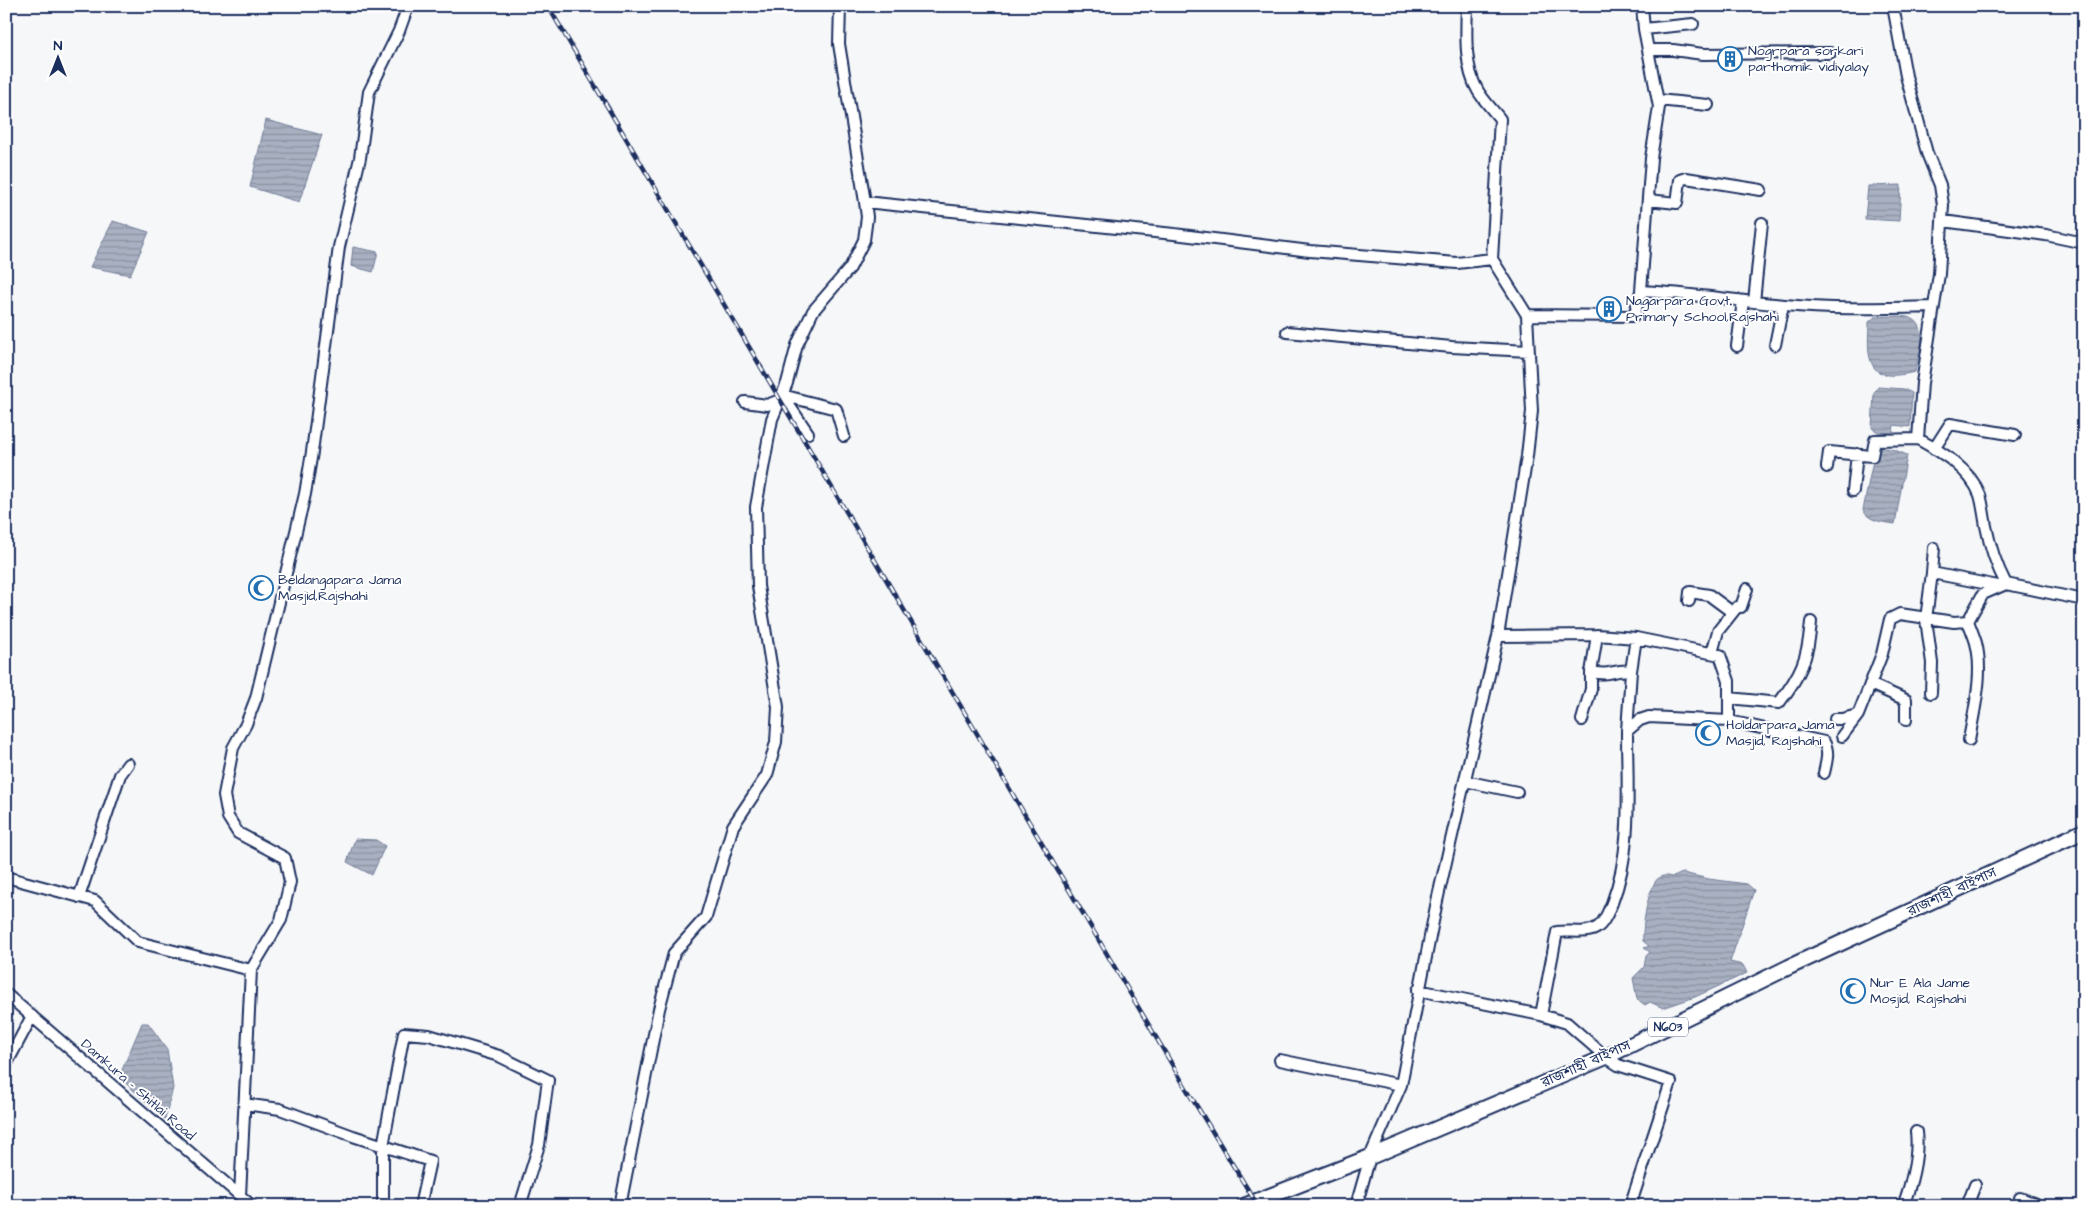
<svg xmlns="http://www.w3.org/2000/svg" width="2090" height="1212" font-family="'Architects Daughter','Noto Sans Bengali',sans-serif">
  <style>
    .water { fill: url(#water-rules); stroke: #707c99 }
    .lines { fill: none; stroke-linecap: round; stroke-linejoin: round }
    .minor-casing { stroke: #1b2f5e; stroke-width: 14 }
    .highway-casing { stroke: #1b2f5e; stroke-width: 18 }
    .minor { stroke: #fff; stroke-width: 10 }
    .highway { stroke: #fff; stroke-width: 14 }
    .rail-casing { stroke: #1b2f5e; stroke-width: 4.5 }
    .rail { stroke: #fff; stroke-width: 2.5; stroke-dasharray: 8; stroke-linecap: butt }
    .labels { text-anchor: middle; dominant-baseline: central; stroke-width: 4; stroke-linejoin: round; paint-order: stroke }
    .shield { fill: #fff; stroke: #5f6d8e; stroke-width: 1 }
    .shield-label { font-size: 12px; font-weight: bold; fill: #1b2f5e }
    .poi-label { font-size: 14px; fill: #1b2f5e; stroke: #fff; text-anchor: start }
    .street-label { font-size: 14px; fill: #1b2f5e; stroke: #fff }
  </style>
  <defs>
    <pattern id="water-rules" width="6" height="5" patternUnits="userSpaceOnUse" patternTransform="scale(1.25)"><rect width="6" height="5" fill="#a9b0c1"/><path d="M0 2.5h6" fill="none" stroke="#8990a0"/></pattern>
  </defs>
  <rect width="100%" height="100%" fill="#f6f7f9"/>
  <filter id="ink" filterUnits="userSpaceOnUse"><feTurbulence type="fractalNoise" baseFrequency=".02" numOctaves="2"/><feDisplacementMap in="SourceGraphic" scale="10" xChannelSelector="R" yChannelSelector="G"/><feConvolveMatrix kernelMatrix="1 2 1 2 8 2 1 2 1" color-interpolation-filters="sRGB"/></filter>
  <g filter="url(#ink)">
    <path class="water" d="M 266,120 L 322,135 L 299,202 L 250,187 Z
      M 1901,185 L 1899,221 L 1865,219 L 1868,186 Z
      M 113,221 L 149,232 L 130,275 L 90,267 Z
      M 353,247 L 378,252 L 373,272 L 351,266 Z
      M 1875,317 C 1885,317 1897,315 1907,317 C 1932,322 1918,356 1915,372 C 1906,374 1896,376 1888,375 C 1863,372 1869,339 1869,322 Z
      M 1878,387 L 1904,389 L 1912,393 L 1910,427 L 1894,425 L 1893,434 L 1878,432 L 1872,428 L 1874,393 Z
      M 1876,446 L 1895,450 L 1907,455 L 1895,524 C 1884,522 1869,522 1863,510 Z
      M 355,839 L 376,840 L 385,846 L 372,875 L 347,862 Z
      M 1683,873 L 1709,879 L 1747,884 L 1754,890 L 1730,962 L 1743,965 L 1747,973 L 1695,997 L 1663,1008 L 1650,1002 L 1645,1005 L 1637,999 L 1633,978 L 1644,967 L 1646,956 L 1650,952 L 1644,948 L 1649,946 L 1643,941 C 1642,928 1648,883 1660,877 C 1665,875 1667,876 1672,877 C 1675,877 1679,874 1683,873 Z
      M 142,1023 L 148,1023 L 167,1049 L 173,1088 L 165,1119 L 119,1077 Z"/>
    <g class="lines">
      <defs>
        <path id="minor" d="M 840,6 L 839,44 L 865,202
          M 1893,6 L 1906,76 L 1927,153 L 1940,185 L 1943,205 L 1939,274 L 1922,383 L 1918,439 C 1942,452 1970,469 1980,495 C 1983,505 1984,516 1986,526 C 1990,547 1996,565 2006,584 L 2084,600
          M 1644,29 L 1693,24
          M 1648,50 L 1673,50 L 1703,54 L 1830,53
          M 1658,100 L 1708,105
          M 1648,200 L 1677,203 L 1680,180 L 1686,178 L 1761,190
          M 1943,221 L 2046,235 L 2084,243
          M 1641,291 L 1651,158 L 1659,107 L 1644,29 L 1642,6
          M 1754,302 L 1762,223
          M 1527,315 L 1634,316 L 1641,291 C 1689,293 1737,301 1785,305 C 1835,310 1884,308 1934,307
          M 1287,332 L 1452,347 L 1529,351
          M 1775,345 L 1783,305
          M 1737,346 L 1743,301
          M 782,395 L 836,409 L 844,436
          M 782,395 L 808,433
          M 745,402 L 767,405 L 780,400
          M 1934,449 L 1950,424 L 2015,435
          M 1827,467 L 1829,452 L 1872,456 L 1875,440 L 1918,439
          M 1853,491 L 1857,454
          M 1932,573 L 1934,548
          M 1689,601 L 1690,592 L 1709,595 L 1732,612
          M 1968,621 C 1971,629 1974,636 1976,643 C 1984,674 1974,710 1969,740
          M 1498,636 L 1597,635 L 1636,638 L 1720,655 L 1729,681 L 1729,721 L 1649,717 L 1640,720 L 1627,731 C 1627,788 1633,849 1612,903 C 1609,910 1605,922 1598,927 C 1587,935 1570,930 1557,932 L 1541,1015
          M 1712,653 L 1718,631 L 1737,607 L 1741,607 L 1747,589
          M 1591,671 C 1608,678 1615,668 1631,671
          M 1870,684 L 1906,700 L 1906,720
          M 1931,693 L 1932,663 L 1926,619 L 1932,573 L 1998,586
          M 1729,698 L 1779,703 C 1801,674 1808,659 1811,622
          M 1835,719 L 1843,719 L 1857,715
          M 1582,720 L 1591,689 L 1591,673 L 1597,635
          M 1729,721 L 1824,742 C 1830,752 1826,763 1824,773
          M 1627,731 L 1631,671 L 1636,638
          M 1842,736 L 1858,715 L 1882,654 L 1890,619 L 1900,614 L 1954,622 L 1968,621 L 1983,594 L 2006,584
          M 1465,781 L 1517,792
          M 6,877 L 95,901 L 138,942 L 251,970 L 240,1196
          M 79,897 L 120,775 L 128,764
          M 251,970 L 281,920 L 290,882 L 285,858 L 238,833 L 228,817 L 224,795 L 233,748 L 246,724 L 256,698 L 305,494 L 312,452 L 339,247 L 360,158 L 369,92 L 399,31 L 408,6
          M 1418,990 L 1541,1015 L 1567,1023 L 1606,1057 L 1618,1065 L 1671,1082 L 1630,1206
          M 6,994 L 252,1206
          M 1280,1060 L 1401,1085
          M 6,1065 L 32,1016
          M 244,1104 L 280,1109 L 353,1136 L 430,1161 L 420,1206
          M 2020,1198 L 2041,1206
          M 383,1206 L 383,1146 L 404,1033 L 429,1035 L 499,1056 L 548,1080 L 539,1145 L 520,1206
          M 620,1206 L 659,1009 L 674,953 L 706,917 L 733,826 L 767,775 L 776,742 L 778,707 L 758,586 L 756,507 L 772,419 L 787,383 L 797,345 L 813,311 L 850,268 L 864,240 L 867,217 L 865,202 L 1174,234 L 1310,251 L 1457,263 L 1492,259
          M 1356,1206 L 1370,1157 L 1401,1085 L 1437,901 L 1498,636 L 1527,456 L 1532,411 L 1527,315 L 1492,259 L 1500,119 C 1493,110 1484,101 1478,91 C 1464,68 1466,32 1467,6
          M 1903,1206 C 1912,1182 1919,1157 1916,1132
          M 1967,1206 L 1975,1185"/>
        <path id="highway" d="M 1244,1206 L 1370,1157 L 1606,1057 L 1789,967 L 2084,831"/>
      </defs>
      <use href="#minor" class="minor-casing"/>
      <use href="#highway" class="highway-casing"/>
      <use href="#minor" class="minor"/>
      <use href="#highway" class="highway"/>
      <defs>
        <path id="rail" d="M 548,6 L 1193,1100 L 1258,1206"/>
      </defs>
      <use href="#rail" class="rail-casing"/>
      <use href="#rail" class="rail"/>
    </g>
  </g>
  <defs>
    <symbol id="building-ring" viewBox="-11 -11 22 22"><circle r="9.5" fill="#fff" stroke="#1f6fb2" stroke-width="1.5"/><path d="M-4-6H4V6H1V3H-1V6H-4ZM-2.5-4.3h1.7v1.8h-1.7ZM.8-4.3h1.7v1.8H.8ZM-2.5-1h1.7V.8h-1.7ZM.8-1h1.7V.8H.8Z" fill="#1f6fb2"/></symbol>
    <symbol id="mosque-ring" viewBox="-11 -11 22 22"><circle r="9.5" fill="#fff" stroke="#1f6fb2" stroke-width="1.5"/><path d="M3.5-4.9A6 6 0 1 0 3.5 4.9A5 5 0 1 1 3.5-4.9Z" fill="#1f6fb2"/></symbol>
  </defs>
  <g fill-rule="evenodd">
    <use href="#building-ring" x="1716" y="45" width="28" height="28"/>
    <use href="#building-ring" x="1595" y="295" width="28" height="28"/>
    <use href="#mosque-ring" x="247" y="574" width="28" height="28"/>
    <use href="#mosque-ring" x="1694" y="719" width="28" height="28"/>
    <use href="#mosque-ring" x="1839" y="977" width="28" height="28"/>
  </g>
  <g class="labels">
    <rect class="shield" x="1648" y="1017.5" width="40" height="19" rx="4"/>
    <g class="shield-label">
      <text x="1668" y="1027">N603</text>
    </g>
    <g class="poi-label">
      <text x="1748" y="51">Nogrpara sorkari<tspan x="1748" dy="16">parthomik vidiyalay</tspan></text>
      <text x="1626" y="301">Nagarpara Govt.<tspan x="1626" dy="16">Primary School,Rajshahi</tspan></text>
      <text x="278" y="580">Beldangapara Jama<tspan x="278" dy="16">Masjid,Rajshahi</tspan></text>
      <text x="1726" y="725">Holdarpara Jama<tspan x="1726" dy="16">Masjid, Rajshahi</tspan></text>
      <text x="1870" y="983">Nur E Ala Jame<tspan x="1870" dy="16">Mosjid, Rajshahi</tspan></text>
    </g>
    <g class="street-label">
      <text transform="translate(1952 892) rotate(-25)">রাজশাহী বাইপাস</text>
      <text transform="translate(1586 1064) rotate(-24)">রাজশাহী বাইপাস</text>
      <text transform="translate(138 1090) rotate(41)">Damkura - Shitlai Road</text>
    </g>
  </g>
  <rect width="2090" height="1212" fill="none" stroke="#fff" stroke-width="25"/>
  <rect x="12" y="12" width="2065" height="1187" fill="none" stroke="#1b2f5e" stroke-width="2" filter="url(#ink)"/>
  <g transform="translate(58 58)" stroke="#ffffff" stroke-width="4" paint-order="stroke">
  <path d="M0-4L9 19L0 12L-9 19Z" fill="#1b2f5e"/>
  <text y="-8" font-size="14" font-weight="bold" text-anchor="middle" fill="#1b2f5e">N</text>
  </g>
</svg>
